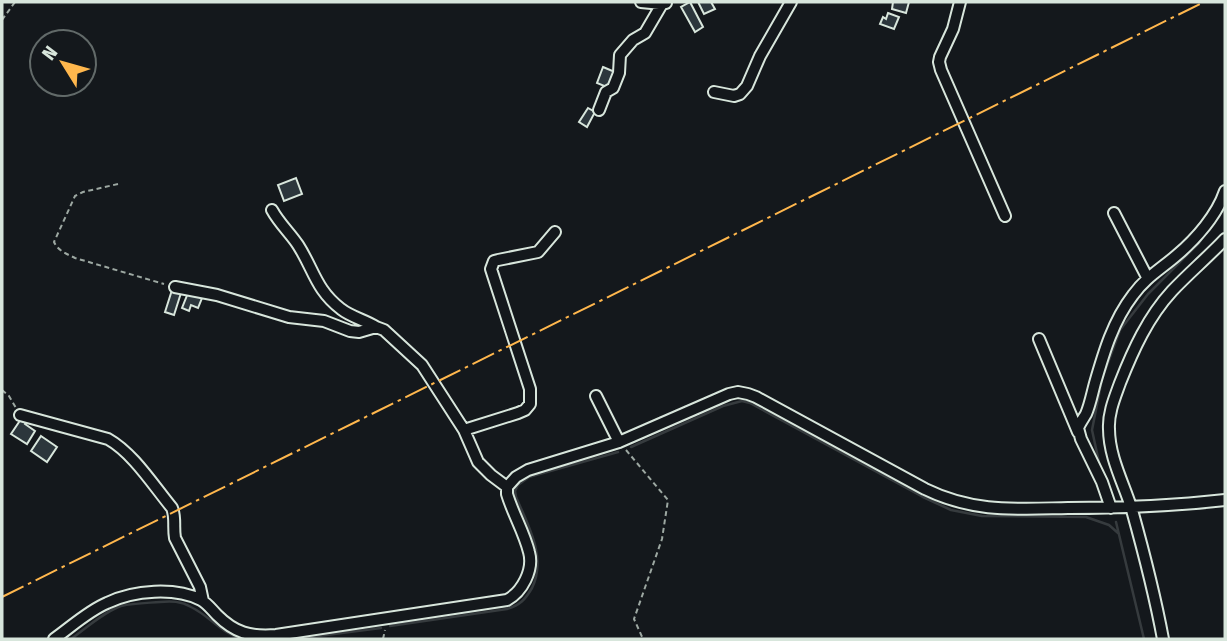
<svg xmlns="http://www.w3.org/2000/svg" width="1227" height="641" font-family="'Fira Sans Condensed',sans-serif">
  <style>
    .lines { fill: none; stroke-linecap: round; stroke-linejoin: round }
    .stream { stroke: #363b3e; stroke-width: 2.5 }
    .building { fill: #2c363c; stroke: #d8e6dc; stroke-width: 2 }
    .minor-casing { stroke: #d8e6dc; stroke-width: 14 }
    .path { stroke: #9da8a2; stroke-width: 2; stroke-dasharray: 5 3.5; stroke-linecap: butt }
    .minor { stroke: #14181c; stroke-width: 10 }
    .power { stroke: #ffb74d; stroke-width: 2; stroke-dasharray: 24 5 3.5 5; stroke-linecap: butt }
  </style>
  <rect width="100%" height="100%" fill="#14181c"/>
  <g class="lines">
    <path class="stream" d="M 631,447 L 723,406 L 742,401 L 750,403 L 923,497 L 951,510 L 982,516 L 1086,517 L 1109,525 L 1118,533
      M 1100,467 L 1092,430 L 1102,379 L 1120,330 L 1148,294 L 1199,243 L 1225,206
      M 1116,522 L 1144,639
      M 390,626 L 507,609 C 520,605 525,600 532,588 C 547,558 528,525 516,497 L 515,491 L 518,485 L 529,477 L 618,452
      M 71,639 C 85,629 105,611 121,606 C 134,603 147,603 160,602 C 171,601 181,601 191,607 C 211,617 218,631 242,639
      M 295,639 L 381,628"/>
  </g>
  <path class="building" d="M 690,2 L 703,27 L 695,32 L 681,7 Z
    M 698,2 L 711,2 L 715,9 L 704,14 Z
    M 891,2 L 909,2 L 906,13 L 892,9 L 893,2 Z
    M 888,13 L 899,17 L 894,29 L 880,24 L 883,17 L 886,19 Z
    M 603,67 L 615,72 L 609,88 L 597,83 Z
    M 588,108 L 595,112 L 587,127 L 579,122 Z
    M 296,178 L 302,194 L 284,201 L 278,185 Z
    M 172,290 L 181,293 L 174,315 L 165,312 Z
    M 188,293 L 202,298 L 198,308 L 191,305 L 189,311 L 182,308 Z
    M 21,419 L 26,422 L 25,424 L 35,431 L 27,444 L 11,434 Z
    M 41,436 L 57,447 L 47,462 L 31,451 Z"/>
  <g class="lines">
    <defs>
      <path id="minor" d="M 641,2 L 662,4 L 666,3
        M 960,2 L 953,29 L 940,57 L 939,62 L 941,70 L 1005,216
        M 714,92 L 734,96 L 740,94 L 747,86 L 760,56 L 791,2
        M 599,110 L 606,92 L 613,88 L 619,73 L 620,55 L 633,40 L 645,33 L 662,4
        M 272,210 C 279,223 290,233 298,245 C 314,270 316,290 341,309 C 351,317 365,320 376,327
        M 1114,213 L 1147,277
        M 175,287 L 217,295 L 289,317 L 324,321 L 350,331 L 359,332 L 376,327 L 384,330 L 422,365 L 464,430 L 478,462 L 491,475 L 507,487
        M 1039,339 L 1078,432
        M 596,396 L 619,442
        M 20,415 L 108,439 C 133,453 153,485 172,508 C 176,518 173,527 175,538 L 200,587 L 203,601
        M 464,430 L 518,413 L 525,410 L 530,404 L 530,389 L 491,269 L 494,261 L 498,260 L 538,252 L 555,232
        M 1111,508 L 1102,482 L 1081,439 L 1078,428 C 1080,423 1083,419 1086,414 C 1090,405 1092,394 1095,383 C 1104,352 1113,321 1133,295 C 1146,277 1161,269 1177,255 C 1196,239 1217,215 1225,191
        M 54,639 C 71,627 88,611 107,603 C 134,590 175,587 201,600 C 207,603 212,610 217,615 C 235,633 250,637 276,635 L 507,600 C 522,592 534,570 529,552 C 524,532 513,514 507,494 L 507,487 L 516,477 L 528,470 L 619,442 L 729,394 L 738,392 L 748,394 L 756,397 L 925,489 C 974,513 1016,509 1068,508 C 1121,508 1173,506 1225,500
        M 1163,639 C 1155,596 1144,553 1132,510 C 1124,484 1109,457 1109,429 C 1108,413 1115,397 1120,383 C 1133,350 1148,317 1172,291 C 1189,273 1208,257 1225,239"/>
    </defs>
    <use href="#minor" class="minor-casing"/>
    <path class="path" d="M 2,20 L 15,2
      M 118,184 L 83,192 L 75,196 L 54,242 C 58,251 67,254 75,258 L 164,284
      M 2,390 L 9,396 L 16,408
      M 626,450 L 668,500 L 662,539 L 634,619 L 643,639
      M 383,639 L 385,630"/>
    <use href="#minor" class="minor"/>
    <path class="power" d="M 2,597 L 1204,2"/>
  </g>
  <rect width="1227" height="641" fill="none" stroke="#d8e6dc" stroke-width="7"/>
  <g transform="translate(63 63) rotate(307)"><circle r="33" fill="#14181c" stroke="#626a69" stroke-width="2"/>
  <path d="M0-5L12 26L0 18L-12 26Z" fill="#ffb74d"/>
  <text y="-10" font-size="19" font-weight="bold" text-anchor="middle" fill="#d8e6dc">N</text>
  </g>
</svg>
